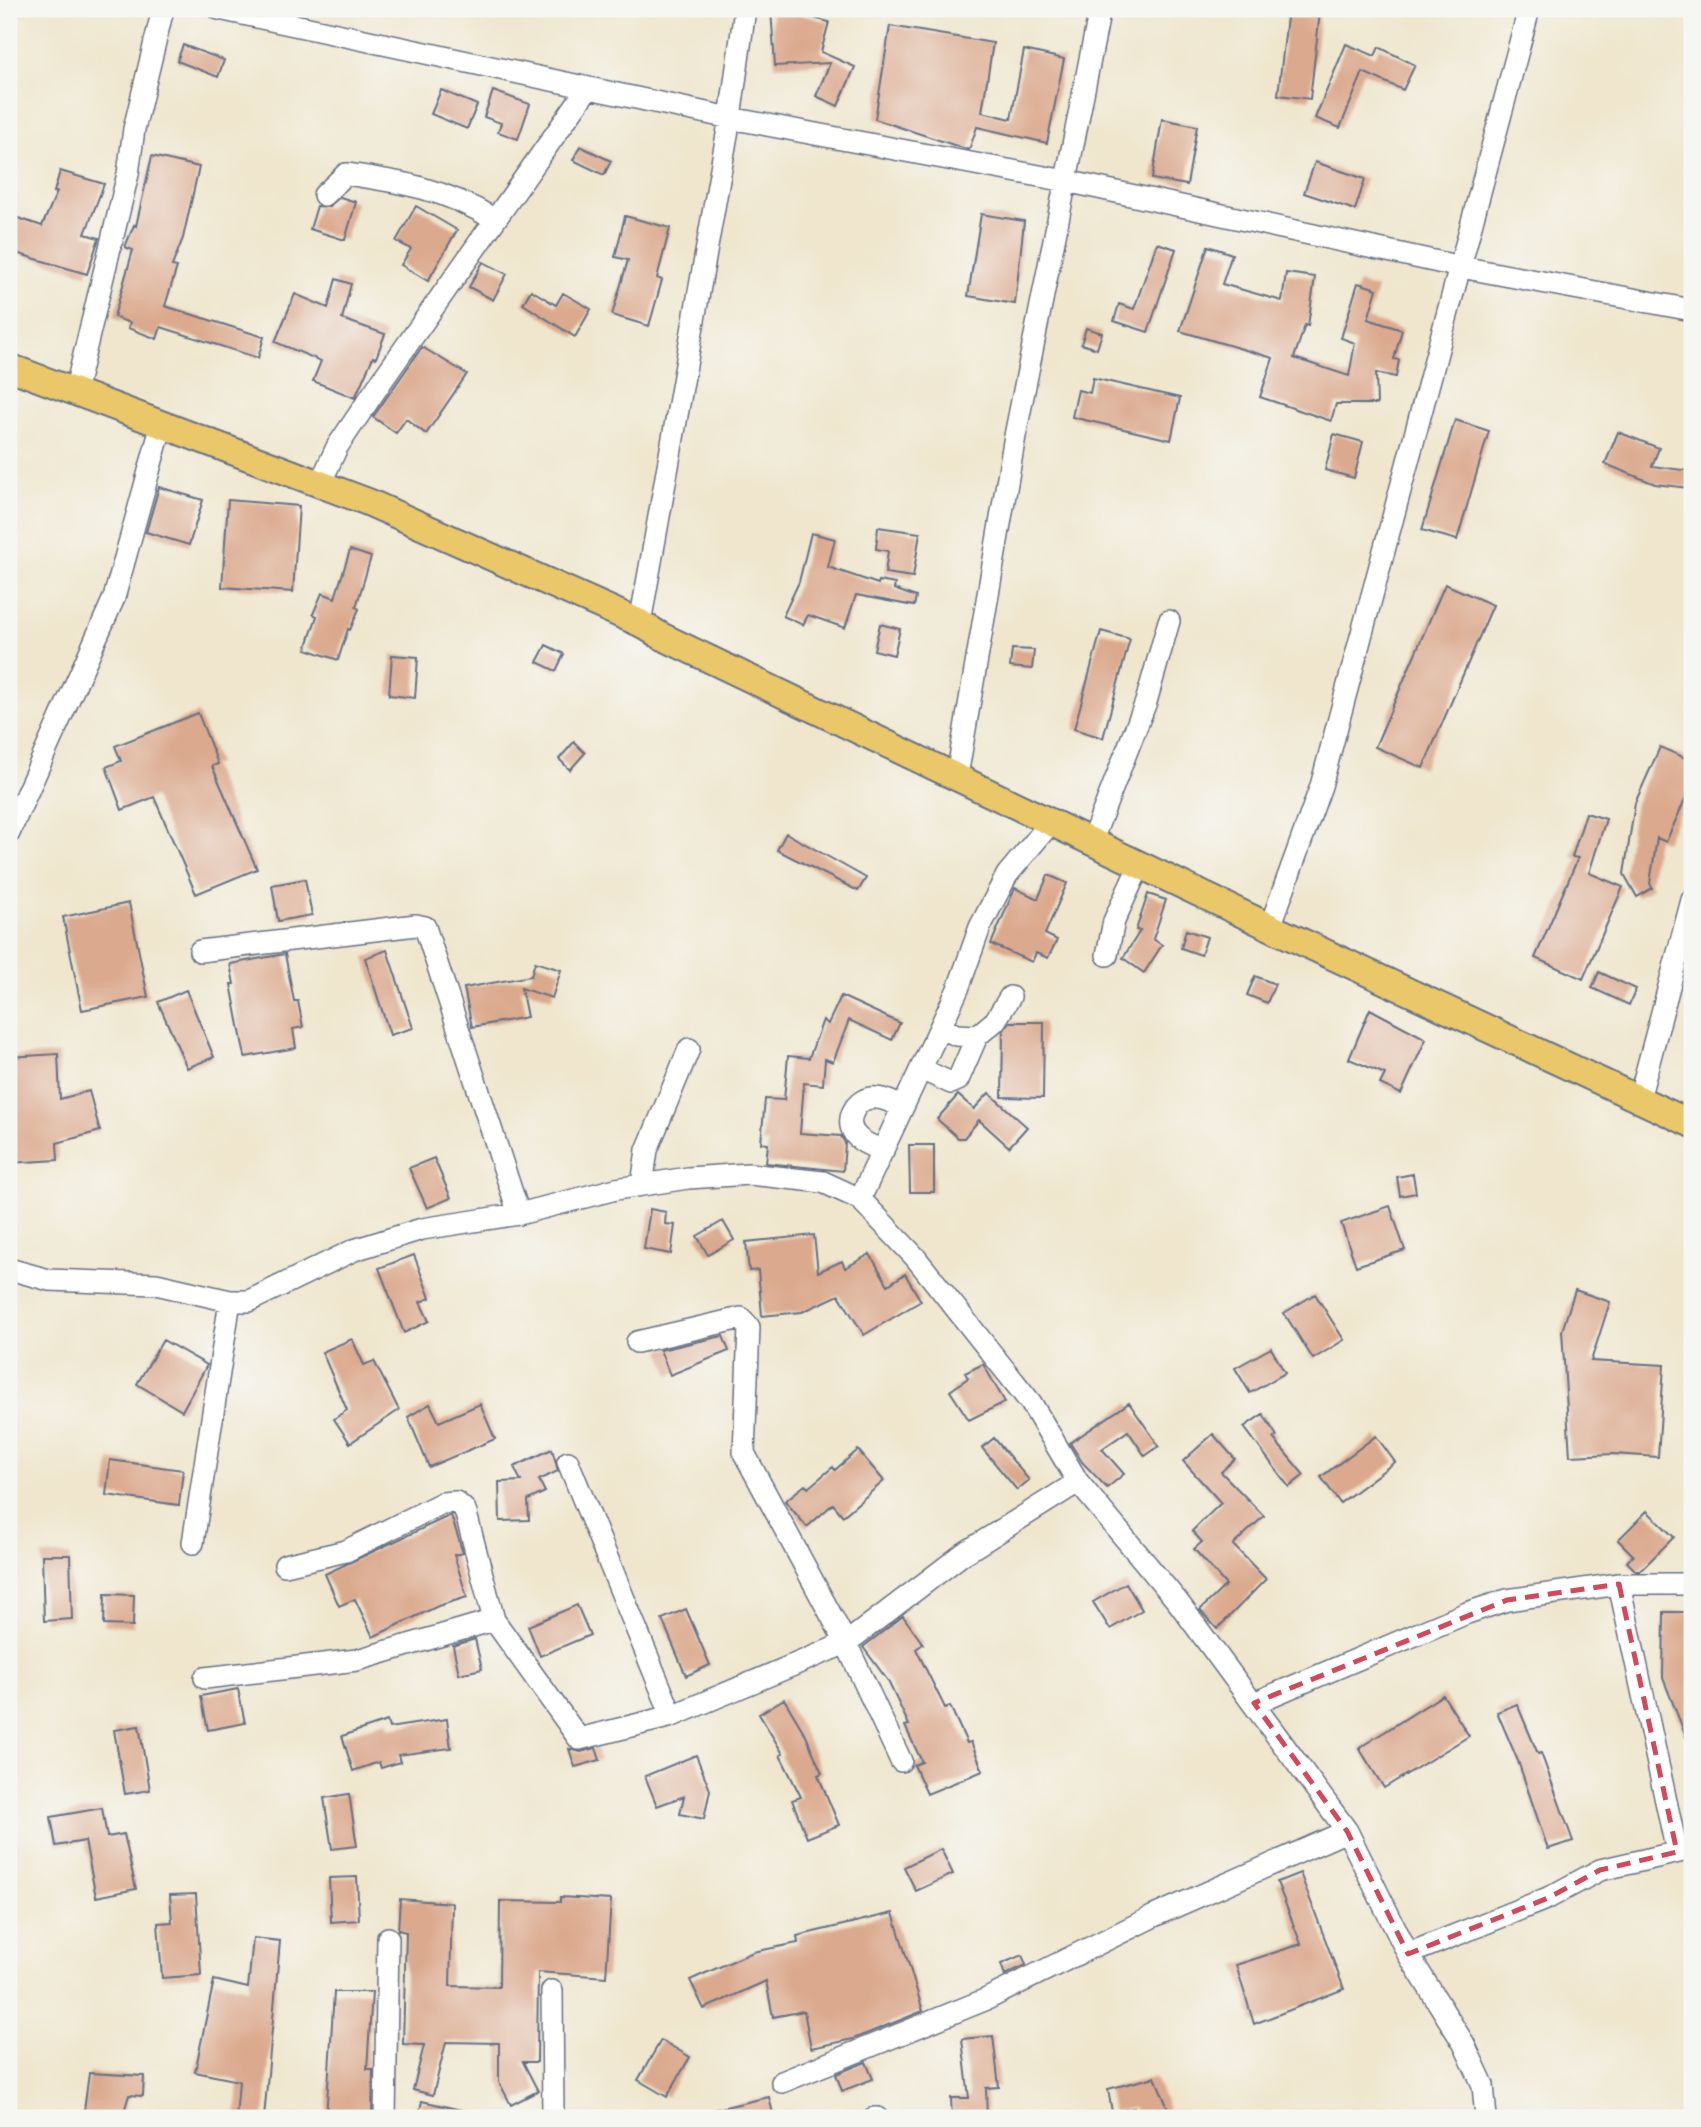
<svg xmlns="http://www.w3.org/2000/svg" width="1701" height="2127" font-family="'Patrick Hand',sans-serif">
  <style>
    .building { fill: #dba98d }
    .lines { fill: none; stroke-linecap: round; stroke-linejoin: round }
    .minor-casing { stroke: #656f85; stroke-width: 24 }
    .major-casing { stroke: #656f85; stroke-width: 30 }
    .minor { stroke: #fff; stroke-width: 21 }
    .major { stroke: #eac769; stroke-width: 26 }
    .marked { fill: none; stroke: #d1495b; stroke-width: 5; stroke-dasharray: 14 9; stroke-linejoin: round }
  </style>
  <rect width="100%" height="100%" fill="#f6f6f2"/>
  <filter id="ink" filterUnits="userSpaceOnUse"><feTurbulence type="fractalNoise" baseFrequency=".0143" numOctaves="2"/><feDisplacementMap in="SourceGraphic" scale="14" xChannelSelector="R" yChannelSelector="G"/><feConvolveMatrix kernelMatrix="1 2 1 2 8 2 1 2 1" color-interpolation-filters="sRGB"/></filter>
  <filter id="wash" filterUnits="userSpaceOnUse"><feTurbulence type="fractalNoise" baseFrequency=".00686" numOctaves="4" result="noise"/><feDisplacementMap in="SourceGraphic" scale="28" xChannelSelector="R" yChannelSelector="G"/><feGaussianBlur stdDeviation="1.57" result="paint"/><feColorMatrix in="noise" values="0 0 0 0 0 0 0 0 0 0 0 0 0 0 0 0 0 1.4 0 .05"/><feComposite in="paint" operator="in"/></filter>
  <g filter="url(#wash)">
    <rect width="100%" height="100%" fill="#efe6cd"/>
    <g id="blocks">
      <path class="building" d="M 771,9 L 802,9 L 802,15 L 829,22 L 821,52 L 855,67 L 838,106 L 816,96 L 830,63 L 775,66 Z
        M 1288,9 L 1320,12 L 1310,99 L 1278,95 Z
        M 890,26 L 993,43 L 982,112 L 1011,119 L 1024,50 L 1064,59 L 1047,143 L 977,127 L 969,150 L 875,119 Z
        M 1346,44 L 1375,56 L 1379,47 L 1415,65 L 1403,90 L 1363,72 L 1340,128 L 1315,118 Z
        M 183,45 L 224,60 L 218,77 L 177,61 Z
        M 441,90 L 477,105 L 467,129 L 431,114 Z
        M 493,91 L 530,104 L 518,139 L 498,132 L 501,123 L 484,117 Z
        M 1162,119 L 1197,126 L 1187,185 L 1152,179 Z
        M 580,146 L 611,161 L 604,175 L 573,160 Z
        M 152,156 L 199,167 L 183,238 L 172,266 L 177,267 L 165,306 L 264,337 L 258,358 L 161,327 L 157,339 L 128,328 L 130,323 L 114,317 L 133,250 L 125,247 L 134,225 L 136,226 Z
        M 1315,162 L 1365,179 L 1355,210 L 1304,193 Z
        M 60,171 L 104,184 L 85,234 L 99,238 L 87,274 L 9,251 L 9,215 L 42,226 L 57,192 L 54,192 Z
        M 340,197 L 356,202 L 345,240 L 310,229 L 317,206 L 328,207 Z
        M 416,206 L 457,230 L 428,281 L 401,265 L 411,249 L 396,241 Z
        M 981,214 L 1024,221 L 1015,304 L 968,296 Z
        M 625,216 L 670,228 L 657,278 L 662,280 L 649,326 L 612,315 L 628,260 L 615,257 Z
        M 1157,243 L 1176,249 L 1148,332 L 1114,321 L 1119,304 L 1134,309 Z
        M 1208,246 L 1232,254 L 1222,284 L 1282,301 L 1286,273 L 1315,277 L 1308,326 L 1305,325 L 1294,358 L 1349,376 L 1355,343 L 1341,338 L 1358,283 L 1377,289 L 1368,319 L 1402,330 L 1394,359 L 1399,360 L 1396,377 L 1376,373 L 1377,404 L 1336,404 L 1331,421 L 1260,397 L 1273,358 L 1180,331 Z
        M 483,262 L 507,274 L 493,300 L 469,287 Z
        M 336,279 L 351,284 L 342,319 L 385,334 L 376,358 L 373,357 L 355,398 L 313,381 L 321,361 L 275,342 L 295,294 L 328,308 Z
        M 531,290 L 556,305 L 563,293 L 591,309 L 575,337 L 523,304 Z
        M 1086,328 L 1102,333 L 1097,349 L 1081,344 Z
        M 422,347 L 467,374 L 426,434 L 406,419 L 396,433 L 373,417 Z
        M 1093,378 L 1180,398 L 1171,440 L 1072,417 L 1078,390 L 1090,393 Z
        M 1455,420 L 1489,431 L 1457,540 L 1422,530 Z
        M 1618,432 L 1659,448 L 1652,466 L 1690,471 L 1688,488 L 1655,484 L 1605,464 Z
        M 1334,434 L 1363,442 L 1354,478 L 1325,470 Z
        M 159,487 L 203,500 L 189,545 L 146,532 Z
        M 228,500 L 299,506 L 293,592 L 222,587 Z
        M 878,527 L 920,533 L 913,577 L 885,573 L 888,551 L 876,549 Z
        M 811,533 L 835,539 L 828,567 L 878,584 L 879,581 L 895,584 L 894,589 L 916,597 L 914,606 L 856,595 L 845,628 L 808,615 L 803,625 L 783,616 L 799,582 Z
        M 350,550 L 371,557 L 356,607 L 359,609 L 350,630 L 348,629 L 338,660 L 306,649 L 317,616 L 313,614 L 322,593 L 335,598 Z
        M 1445,584 L 1493,605 L 1423,768 L 1375,747 Z
        M 880,624 L 900,629 L 894,655 L 874,650 Z
        M 1101,631 L 1130,639 L 1103,738 L 1074,729 Z
        M 546,645 L 564,654 L 556,671 L 537,662 Z
        M 1012,649 L 1034,650 L 1032,669 L 1010,667 Z
        M 392,655 L 418,657 L 415,698 L 389,695 Z
        M 198,713 L 218,764 L 212,766 L 257,869 L 196,894 L 154,797 L 122,810 L 106,767 L 121,761 L 115,746 Z
        M 574,742 L 585,753 L 570,770 L 559,759 Z
        M 1660,747 L 1692,761 L 1692,784 L 1666,842 L 1657,838 L 1650,883 L 1652,888 L 1637,897 L 1624,874 L 1635,803 Z
        M 1586,813 L 1606,819 L 1589,873 L 1623,887 L 1583,979 L 1535,958 L 1578,858 L 1572,857 Z
        M 786,833 L 866,878 L 858,891 L 777,850 Z
        M 1048,875 L 1067,883 L 1045,934 L 1057,940 L 1048,958 L 1036,953 L 1032,962 L 991,944 L 1015,888 L 1038,899 Z
        M 305,879 L 312,915 L 278,921 L 272,885 Z
        M 1148,894 L 1166,900 L 1153,939 L 1162,945 L 1144,973 L 1123,958 L 1140,931 L 1136,930 Z
        M 129,903 L 148,997 L 82,1010 L 63,917 Z
        M 1186,930 L 1207,937 L 1201,955 L 1181,948 Z
        M 387,950 L 413,1028 L 390,1035 L 365,958 Z
        M 285,954 L 294,1001 L 298,1001 L 303,1027 L 293,1029 L 296,1048 L 245,1057 L 231,984 L 234,984 L 230,964 Z
        M 535,962 L 561,970 L 552,998 L 521,988 L 527,1017 L 472,1027 L 464,988 L 531,976 Z
        M 1599,972 L 1636,989 L 1629,1005 L 1592,988 Z
        M 1255,976 L 1275,984 L 1267,1003 L 1247,995 Z
        M 186,990 L 214,1057 L 187,1068 L 158,1002 Z
        M 841,996 L 900,1023 L 892,1040 L 849,1020 L 833,1062 L 825,1059 L 823,1085 L 804,1083 L 800,1133 L 841,1136 L 845,1143 L 843,1171 L 766,1163 L 768,1144 L 761,1143 L 765,1099 L 784,1100 L 788,1056 L 809,1058 L 823,1020 L 828,1024 Z
        M 1370,1009 L 1426,1039 L 1401,1094 L 1380,1084 L 1385,1074 L 1349,1059 Z
        M 1010,1022 L 1044,1022 L 1043,1098 L 1002,1097 L 1003,1031 Z
        M 58,1054 L 60,1099 L 89,1091 L 100,1131 L 57,1143 L 58,1160 L 9,1163 L 9,1057 Z
        M 989,1093 L 1027,1127 L 1009,1147 L 979,1120 L 964,1138 L 958,1138 L 937,1119 L 958,1095 L 974,1109 Z
        M 909,1145 L 934,1145 L 934,1192 L 910,1192 Z
        M 434,1158 L 451,1198 L 427,1208 L 409,1168 Z
        M 1413,1174 L 1416,1193 L 1400,1196 L 1397,1177 Z
        M 1390,1206 L 1405,1250 L 1356,1266 L 1341,1223 Z
        M 650,1209 L 666,1212 L 665,1224 L 675,1225 L 671,1254 L 644,1249 Z
        M 723,1221 L 734,1240 L 708,1255 L 697,1236 Z
        M 814,1235 L 818,1272 L 842,1261 L 845,1268 L 870,1254 L 888,1285 L 905,1274 L 921,1301 L 864,1335 L 839,1295 L 802,1312 L 762,1316 L 758,1270 L 749,1271 L 746,1242 Z
        M 414,1255 L 430,1298 L 420,1302 L 429,1321 L 404,1333 L 379,1268 Z
        M 1575,1290 L 1610,1302 L 1591,1361 L 1664,1365 L 1658,1457 L 1613,1454 L 1570,1456 L 1562,1331 Z
        M 1315,1294 L 1344,1340 L 1313,1359 L 1284,1313 Z
        M 723,1336 L 729,1351 L 670,1375 L 660,1350 Z
        M 352,1339 L 364,1365 L 374,1361 L 399,1410 L 350,1443 L 334,1419 L 347,1410 L 322,1352 Z
        M 163,1340 L 207,1365 L 182,1411 L 137,1384 Z
        M 1271,1348 L 1285,1373 L 1250,1393 L 1235,1368 Z
        M 983,1364 L 1005,1402 L 969,1420 L 950,1391 L 968,1378 L 965,1373 Z
        M 1129,1403 L 1159,1446 L 1145,1456 L 1128,1431 L 1102,1449 L 1124,1474 L 1107,1488 L 1082,1462 L 1070,1443 Z
        M 430,1404 L 439,1422 L 480,1404 L 495,1439 L 429,1467 L 408,1417 Z
        M 1263,1414 L 1277,1436 L 1273,1438 L 1304,1475 L 1289,1487 L 1244,1427 Z
        M 1213,1434 L 1235,1459 L 1221,1472 L 1264,1516 L 1233,1545 L 1266,1579 L 1217,1629 L 1200,1610 L 1226,1585 L 1194,1549 L 1202,1542 L 1192,1531 L 1221,1503 L 1183,1461 Z
        M 1376,1436 L 1395,1462 L 1340,1503 L 1321,1477 Z
        M 994,1438 L 1029,1480 L 1017,1490 L 982,1448 Z
        M 552,1449 L 558,1471 L 539,1480 L 545,1492 L 528,1500 L 529,1520 L 500,1521 L 499,1482 L 521,1481 L 514,1467 Z
        M 858,1450 L 884,1481 L 843,1516 L 833,1504 L 807,1527 L 785,1501 L 805,1485 L 808,1488 L 833,1467 L 835,1470 Z
        M 110,1460 L 183,1470 L 179,1505 L 106,1495 Z
        M 1647,1511 L 1674,1537 L 1640,1571 L 1636,1571 L 1627,1562 L 1633,1555 L 1618,1540 Z
        M 451,1515 L 463,1553 L 454,1555 L 467,1597 L 438,1606 L 373,1637 L 355,1599 L 339,1606 L 325,1574 Z
        M 42,1555 L 70,1555 L 72,1619 L 44,1621 Z
        M 1126,1583 L 1142,1610 L 1110,1629 L 1093,1602 Z
        M 105,1594 L 134,1595 L 133,1626 L 104,1625 Z
        M 577,1605 L 590,1635 L 540,1656 L 528,1626 Z
        M 686,1609 L 710,1665 L 686,1676 L 662,1619 Z
        M 1664,1612 L 1692,1612 L 1692,1752 L 1663,1678 Z
        M 903,1616 L 923,1644 L 916,1649 L 945,1708 L 950,1706 L 967,1743 L 971,1742 L 983,1771 L 927,1794 L 914,1765 L 922,1762 L 905,1726 L 909,1725 L 888,1681 L 863,1647 Z
        M 475,1639 L 482,1669 L 459,1674 L 453,1646 Z
        M 238,1689 L 245,1723 L 208,1730 L 201,1696 Z
        M 1443,1695 L 1469,1736 L 1384,1788 L 1359,1748 Z
        M 784,1699 L 806,1736 L 822,1773 L 818,1775 L 839,1825 L 807,1838 L 792,1800 L 801,1797 L 780,1755 L 783,1754 L 759,1714 Z
        M 1517,1704 L 1538,1754 L 1541,1753 L 1573,1841 L 1548,1849 L 1518,1761 L 1497,1712 Z
        M 447,1719 L 451,1748 L 398,1755 L 400,1762 L 381,1768 L 379,1762 L 353,1771 L 342,1736 L 387,1721 L 389,1728 Z
        M 139,1726 L 150,1790 L 125,1794 L 114,1730 Z
        M 596,1748 L 600,1760 L 575,1767 L 569,1749 L 581,1752 Z
        M 696,1755 L 710,1790 L 704,1819 L 680,1814 L 684,1796 L 657,1806 L 645,1776 Z
        M 349,1794 L 357,1846 L 332,1849 L 324,1798 Z
        M 102,1808 L 107,1837 L 124,1834 L 136,1889 L 96,1897 L 85,1841 L 56,1846 L 51,1817 Z
        M 941,1849 L 953,1874 L 916,1891 L 904,1867 Z
        M 1300,1873 L 1344,1989 L 1254,2024 L 1236,1965 L 1301,1944 L 1277,1882 Z
        M 357,1877 L 359,1920 L 331,1922 L 329,1878 Z
        M 196,1894 L 201,1975 L 162,1978 L 158,1923 L 172,1922 L 170,1895 Z
        M 560,1897 L 611,1900 L 606,1977 L 538,1972 L 537,2062 L 523,2062 L 538,2091 L 511,2105 L 499,2082 L 499,2043 L 446,2042 L 433,2095 L 413,2090 L 424,2045 L 403,2044 L 406,1932 L 398,1930 L 400,1899 L 452,1903 L 450,1986 L 499,1987 L 500,1901 L 560,1902 Z
        M 893,1913 L 923,2011 L 853,2039 L 811,2048 L 804,2011 L 773,2017 L 766,1981 L 704,2009 L 690,1980 L 753,1952 L 798,1943 L 797,1936 Z
        M 253,1938 L 280,1941 L 264,2118 L 236,2118 L 239,2081 L 195,2072 L 214,1980 L 248,1988 Z
        M 1022,1955 L 1026,1965 L 1005,1975 L 1001,1964 Z
        M 334,1992 L 372,1992 L 367,2069 L 373,2069 L 372,2118 L 326,2118 Z
        M 993,2036 L 999,2087 L 986,2088 L 987,2118 L 952,2118 L 951,2098 L 969,2098 L 962,2039 Z
        M 661,2040 L 690,2057 L 667,2097 L 638,2080 Z
        M 866,2062 L 873,2079 L 842,2091 L 836,2074 Z
        M 89,2073 L 144,2076 L 143,2096 L 129,2095 L 122,2118 L 83,2118 Z
        M 1155,2077 L 1172,2118 L 1138,2118 L 1134,2108 L 1112,2112 L 1108,2089 Z
        M 769,2097 L 774,2118 L 704,2118 L 703,2112 Z
        M 422,2101 L 470,2112 L 469,2118 L 418,2118 Z"/>
    </g>
  </g>
  <g filter="url(#ink)">
    <use href="#blocks" fill-opacity="0" stroke="#656f85" stroke-width="2"/>
    <g class="lines">
      <defs>
        <path id="minor" d="M 219,9 L 730,118 L 1066,181 L 1461,267 L 1692,310
          M 324,195 L 346,174 C 403,182 444,189 494,219
          M 75,392 L 128,174 L 134,129 L 163,9
          M 320,484 L 337,447 L 383,379 L 588,88
          M 640,623 L 730,118 L 745,9
          M 957,776 L 1015,436 L 1100,9
          M 9,833 L 114,598 L 162,424
          M 1092,840 L 1146,702 L 1169,621
          M 1270,927 L 1321,786 L 1529,9
          M 200,951 L 416,925 L 425,927 L 519,1214
          M 1107,955 L 1114,921 L 1140,864
          M 941,1027 L 956,1035 L 977,1036 L 995,1021 L 1010,997
          M 921,1069 L 951,1083 L 958,1080 L 977,1036
          M 1639,1099 L 1692,900
          M 883,1151 C 873,1146 860,1143 854,1133 C 844,1118 858,1096 876,1098 C 885,1098 895,1104 903,1107
          M 642,1185 L 647,1150 L 689,1049
          M 860,1199 L 958,989 L 980,927 L 1007,875 L 1052,821
          M 9,1269 L 49,1280 L 156,1284 L 230,1301 L 249,1301 L 354,1250 L 422,1229 L 519,1214 L 616,1189 L 688,1178 L 749,1174 L 823,1182 L 860,1199 L 915,1257 L 1031,1403 L 1078,1482 L 1178,1602 L 1347,1831 L 1408,1954 L 1464,2044 L 1483,2085 L 1486,2118
          M 637,1342 L 741,1318 L 749,1327 L 744,1453 L 846,1643 L 901,1761
          M 568,1462 L 672,1716
          M 193,1543 L 230,1301
          M 285,1565 L 346,1551 L 442,1503 L 456,1502 L 465,1510 L 494,1620
          M 1619,1584 L 1677,1852
          M 205,1678 L 357,1660 L 494,1620 L 579,1739 L 672,1716 L 846,1643 L 963,1554 L 1078,1482
          M 1254,1703 L 1467,1613 L 1507,1600 L 1619,1584 L 1692,1584
          M 1408,1954 L 1548,1898 L 1600,1870 L 1692,1849
          M 552,1991 L 553,2118
          M 782,2082 L 987,1999 L 1154,1916 L 1347,1831
          M 385,2118 L 388,1938
          M 874,2118 L 877,2118"/>
        <path id="major" d="M 9,367 L 368,502 L 640,623 L 661,636 L 1270,927 L 1692,1124"/>
      </defs>
      <use href="#minor" class="minor-casing"/>
      <use href="#major" class="major-casing"/>
      <use href="#minor" class="minor"/>
      <use href="#major" class="major"/>
    </g>
  </g>
  <path class="marked" d="M 1619,1584 L 1677,1852 L 1600,1870 L 1548,1898 L 1408,1954 L 1347,1831 L 1254,1703 L 1507,1600 Z"/>
  <rect width="1701" height="2127" fill="none" stroke="#f6f6f2" stroke-width="35"/>
</svg>
